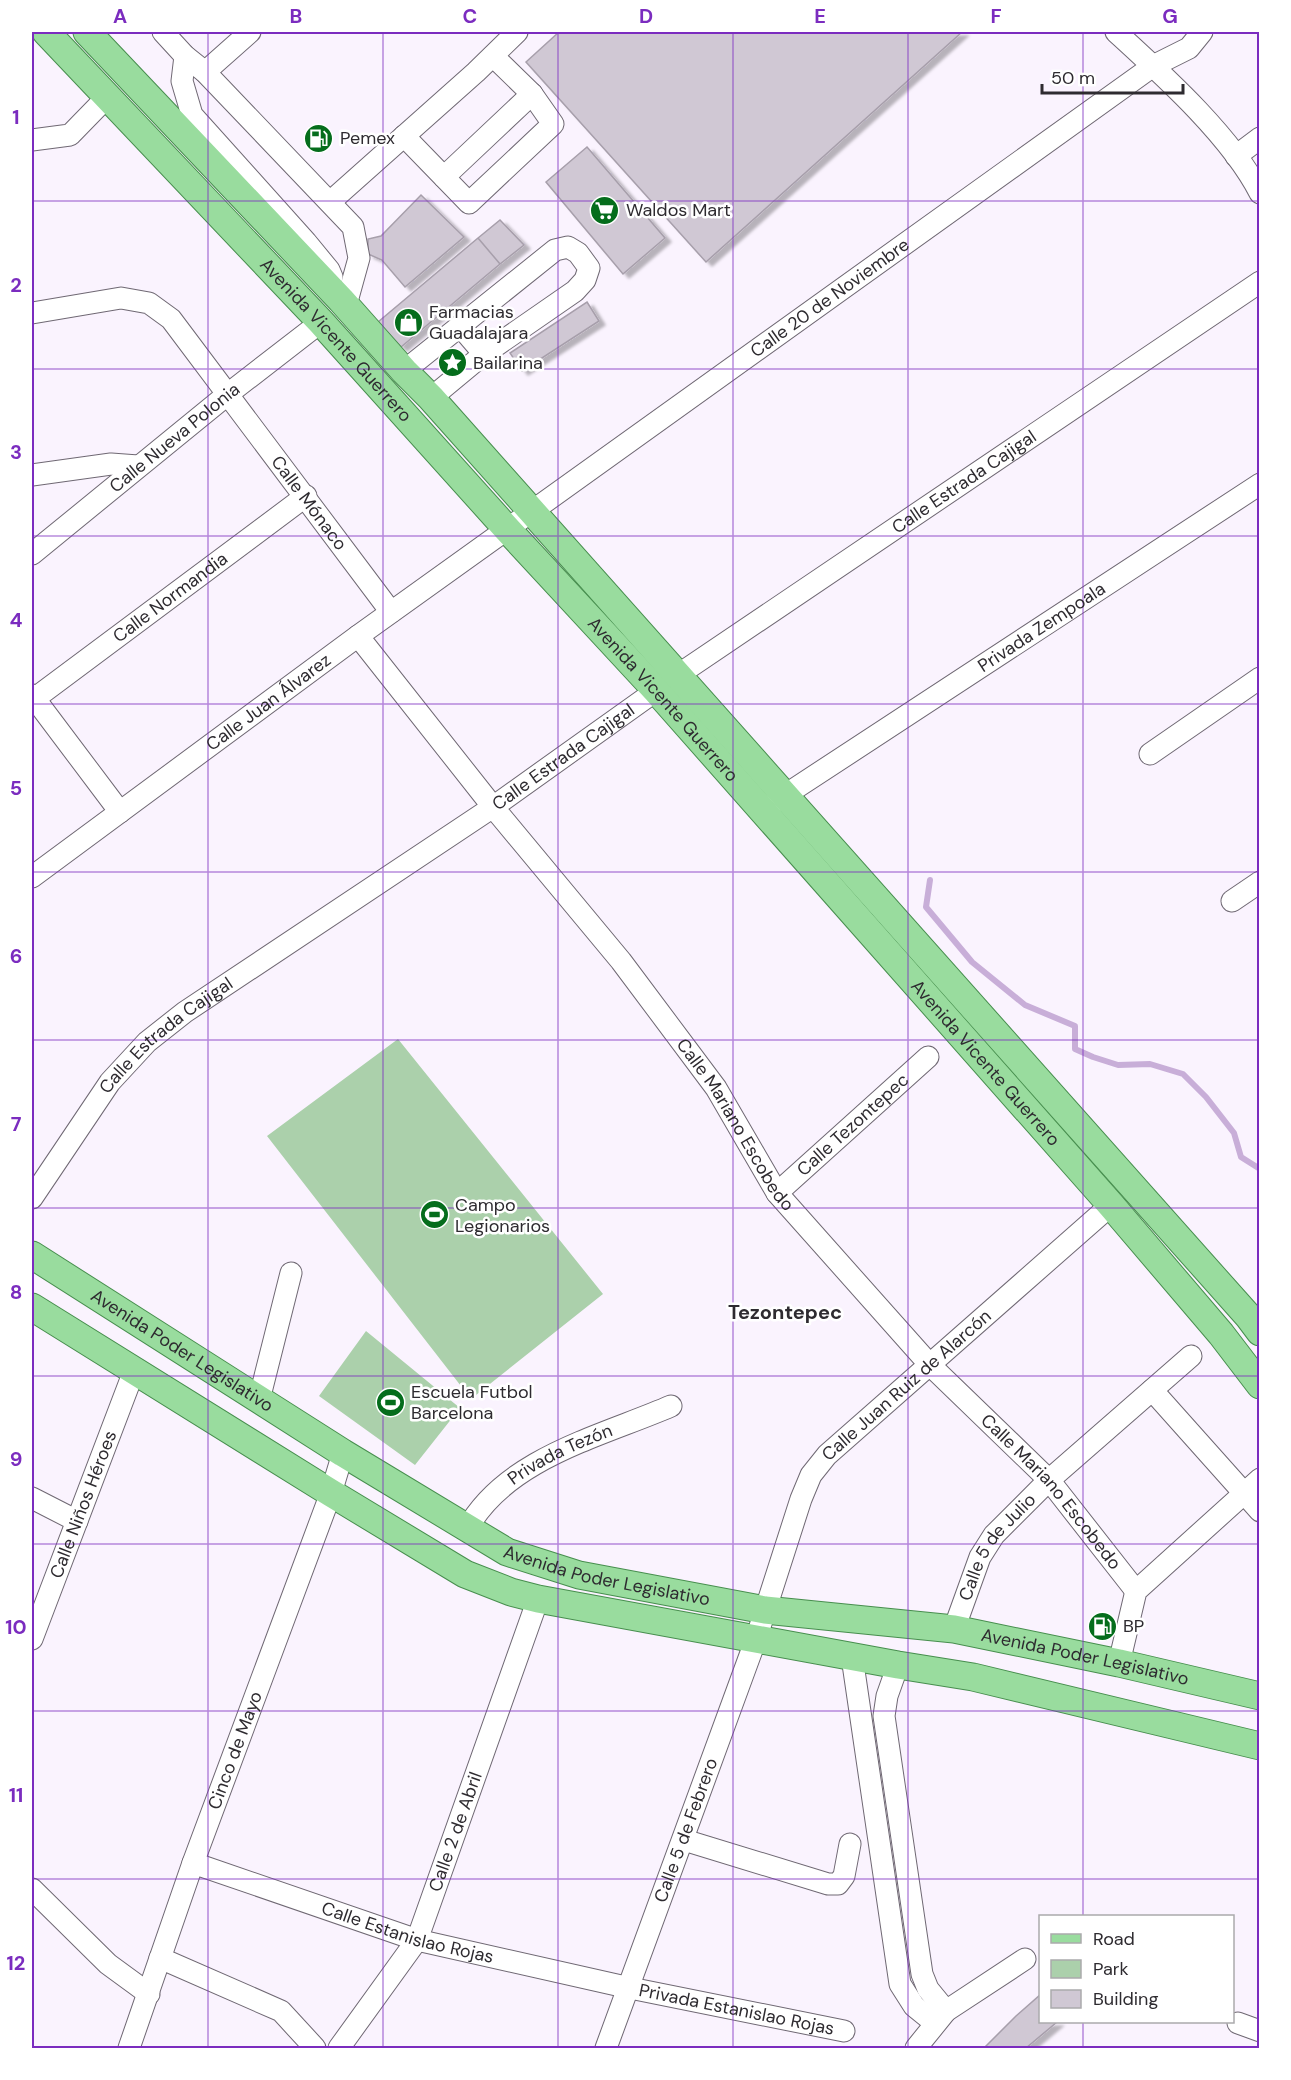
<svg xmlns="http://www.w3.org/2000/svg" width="1291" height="2080" font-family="'DM Sans',sans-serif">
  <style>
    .green { fill: #abd0ab }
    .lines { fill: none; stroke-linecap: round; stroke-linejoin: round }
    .stream { stroke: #c8aed8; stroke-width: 6 }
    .building { fill: #d0c8d4; stroke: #a79fab; stroke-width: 1.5; filter: url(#shadow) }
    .minor-casing { stroke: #6f6873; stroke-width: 23 }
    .major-casing { stroke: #478e4e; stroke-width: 29 }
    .minor { stroke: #fff; stroke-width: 21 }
    .major { stroke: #99dc9e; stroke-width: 27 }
    .grid { fill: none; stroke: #7b2cbf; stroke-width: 1.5; stroke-opacity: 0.55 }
    .labels { text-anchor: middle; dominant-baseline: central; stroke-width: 5; stroke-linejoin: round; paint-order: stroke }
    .poi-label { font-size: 18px; fill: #2e2b30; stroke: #fff; text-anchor: start }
    .street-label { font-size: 18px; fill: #2e2b30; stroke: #fff }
    .neighbourhood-label { font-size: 20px; font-weight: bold; fill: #2e2b30; stroke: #fff }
    .neatline { fill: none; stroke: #7b2cbf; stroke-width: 2 }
    .grid-label { font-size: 20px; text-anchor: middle; font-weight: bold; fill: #7b2cbf }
  </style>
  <defs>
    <filter id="shadow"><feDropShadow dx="6" dy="4" stdDeviation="1.5" flood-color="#0004"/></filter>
  </defs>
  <rect width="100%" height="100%" fill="#faf3fe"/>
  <path class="green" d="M 398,1039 L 603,1294 L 471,1399 L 267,1136 Z
    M 366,1331 L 460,1408 L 415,1465 L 319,1396 Z"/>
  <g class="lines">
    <path class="stream" d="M 930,880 L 926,907 L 972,962 L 1025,1005 L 1075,1026 L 1075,1049 L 1093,1057 L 1118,1065 L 1150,1064 L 1183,1074 L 1206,1097 L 1234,1133 L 1241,1157 L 1260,1169"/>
  </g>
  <path class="building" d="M 559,32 L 962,32 L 706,262 L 526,62 Z
    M 587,147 L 665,238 L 623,274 L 546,182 Z
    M 421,195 L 464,237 L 405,287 L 382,260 L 368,254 L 368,239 L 381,236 Z
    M 500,220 L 524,245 L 500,264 L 478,238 Z
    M 478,238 L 500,264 L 401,347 L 378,322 Z
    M 587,302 L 599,321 L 522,371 L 510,353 Z
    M 1040,1995 L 1040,2022 L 1057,2022 L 1026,2048 L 984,2048 L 1016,2016 Z"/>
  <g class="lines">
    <defs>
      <g id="minor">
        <path d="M 163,32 L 185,56 L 205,72 L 353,227 L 359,258 L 346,305"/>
        <path d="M 1116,32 C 1163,75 1231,136 1260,193"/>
        <path d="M 185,56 L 182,81 L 192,115 L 306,242 L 329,270 L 332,277"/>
        <path d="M 205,72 L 250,32"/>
        <path d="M 404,136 L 469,203 L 553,124 L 532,94 L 493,56"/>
        <path d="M 32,140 L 70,135 L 108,96"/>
        <path d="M 1236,156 L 1260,138"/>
        <path d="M 444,177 L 532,94"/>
        <path d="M 330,202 L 476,72 L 517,32"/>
        <path id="s1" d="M 32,313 L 121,298 L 149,303 L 171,319 L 391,612"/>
        <path d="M 460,326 L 484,354"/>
        <path d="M 404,371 L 555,250 L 568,247 L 578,253 L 589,268 L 585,280 L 575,291 L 484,354 L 431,398"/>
        <path d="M 32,475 L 111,464 L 138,466"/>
        <path id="s2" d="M 32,554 L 228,394 L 321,322"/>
        <path id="s3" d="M 358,636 L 493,807 L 621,961 L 716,1088 L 777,1193 L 930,1365 L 1049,1480 L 1136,1591"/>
        <path d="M 32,695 L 120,812"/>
        <path id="s4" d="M 34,699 L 306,496"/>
        <path d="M 1150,754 L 1260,678"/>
        <path id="s5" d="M 773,803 L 1260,484"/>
        <path id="s6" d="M 32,877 L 358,636 L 1153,66 L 1189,48 L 1202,32"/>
        <path d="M 1232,901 L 1260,882"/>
        <path id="s7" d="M 777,1193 L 928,1057"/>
        <path id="s8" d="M 32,1198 L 110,1082 L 147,1042 L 185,1012 L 493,807 L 678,675 L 1260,282"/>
        <path d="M 1152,1390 L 1260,1511"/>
        <path d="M 259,1400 L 291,1273"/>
        <path d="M 32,1498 L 77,1521"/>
        <path id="s9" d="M 467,1529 C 506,1458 602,1436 671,1406"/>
        <path id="s10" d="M 954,1629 L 980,1557 L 994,1535 L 1049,1480 L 1191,1356"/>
        <path id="s11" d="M 32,1639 L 134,1371"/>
        <path d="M 852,1657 L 900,1984 L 914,2006 L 935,2023"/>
        <path d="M 1119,1663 L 1136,1591 L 1260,1479"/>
        <path d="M 898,1665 L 887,1696 L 884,1716 L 922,1974 L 928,1989 L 946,2011"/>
        <path d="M 684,1840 L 828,1884 L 838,1884 L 844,1876 L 850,1844"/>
        <path id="s12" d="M 193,1863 L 417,1940 L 630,1988 L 844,2031"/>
        <path d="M 32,1889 L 108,1964 L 149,1994"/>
        <path d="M 160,1958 L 281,2011 L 315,2048"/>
        <path d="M 1238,2023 L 1260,2031"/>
        <path id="s13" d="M 129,2048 L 193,1863 L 331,1493 L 343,1453"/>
        <path id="s14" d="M 339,2048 L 417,1940 L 538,1599"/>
        <path id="s15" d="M 606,2048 L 756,1639 L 801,1499 L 811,1475 L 827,1455 L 1111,1205"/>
        <path d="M 916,2048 L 946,2011 L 1025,1959"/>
      </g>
      <g id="major">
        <path id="s16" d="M 46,32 L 321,322 L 507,529 L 656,690 L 1111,1205 L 1221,1334 L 1260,1385"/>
        <path d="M 87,32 L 341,300 L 404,371 L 431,398 L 1248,1316 L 1260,1332"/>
        <path id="s17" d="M 32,1255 L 343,1453 L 507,1552 L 579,1575 L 765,1610 L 954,1629 L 1119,1663 L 1260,1696"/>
        <path d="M 32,1307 L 331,1493 L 465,1574 L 511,1592 L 538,1599 L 898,1665 L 973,1677 L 1260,1746"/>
      </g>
    </defs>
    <use href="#minor" class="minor-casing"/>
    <use href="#major" class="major-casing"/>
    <use href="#minor" class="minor"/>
    <use href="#major" class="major"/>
  </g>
  <path class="grid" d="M 208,32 L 208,2048M 383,32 L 383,2048M 558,32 L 558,2048M 733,32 L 733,2048M 908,32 L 908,2048M 1083,32 L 1083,1916M 32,201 L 1260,201M 32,369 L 1260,369M 32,536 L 1260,536M 32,704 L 1260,704M 32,872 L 1260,872M 32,1040 L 1260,1040M 32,1208 L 1260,1208M 32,1376 L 1260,1376M 32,1544 L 1260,1544M 32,1711 L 1260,1711M 32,1879 L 1260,1879M 1083,2022 L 1083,2048"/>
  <defs>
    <symbol id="fuel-disc" viewBox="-11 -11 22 22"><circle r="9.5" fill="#056d1c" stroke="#fff"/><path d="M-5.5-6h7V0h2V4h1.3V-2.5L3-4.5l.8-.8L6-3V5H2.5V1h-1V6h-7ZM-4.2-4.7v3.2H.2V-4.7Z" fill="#fff"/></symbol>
    <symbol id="supermarket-disc" viewBox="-11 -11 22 22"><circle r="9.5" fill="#056d1c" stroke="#fff"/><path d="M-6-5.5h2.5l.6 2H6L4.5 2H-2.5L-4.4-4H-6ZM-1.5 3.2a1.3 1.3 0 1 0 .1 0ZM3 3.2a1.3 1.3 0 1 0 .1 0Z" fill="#fff"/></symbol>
    <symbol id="shop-disc" viewBox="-11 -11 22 22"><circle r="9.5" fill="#056d1c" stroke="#fff"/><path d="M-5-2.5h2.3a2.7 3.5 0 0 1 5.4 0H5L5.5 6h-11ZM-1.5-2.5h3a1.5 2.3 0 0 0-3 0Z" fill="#fff"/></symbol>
    <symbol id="sight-disc" viewBox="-11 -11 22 22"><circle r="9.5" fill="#056d1c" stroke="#fff"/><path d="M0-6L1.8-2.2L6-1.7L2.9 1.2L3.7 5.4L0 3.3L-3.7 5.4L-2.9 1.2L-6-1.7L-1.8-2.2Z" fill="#fff"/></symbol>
    <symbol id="stadium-disc" viewBox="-11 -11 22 22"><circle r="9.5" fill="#056d1c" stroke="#fff"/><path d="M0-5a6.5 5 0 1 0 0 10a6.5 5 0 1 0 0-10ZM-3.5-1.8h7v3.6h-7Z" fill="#fff"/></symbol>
  </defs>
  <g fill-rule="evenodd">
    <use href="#fuel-disc" x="302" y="122" width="33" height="33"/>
    <use href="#supermarket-disc" x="588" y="194" width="33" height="33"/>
    <use href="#shop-disc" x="392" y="306" width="33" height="33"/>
    <use href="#sight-disc" x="436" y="346" width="33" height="33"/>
    <use href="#stadium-disc" x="418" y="1198" width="33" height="33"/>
    <use href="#stadium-disc" x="374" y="1386" width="33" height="33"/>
    <use href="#fuel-disc" x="1086" y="1610" width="33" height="33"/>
  </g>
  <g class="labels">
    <g class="poi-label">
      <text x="340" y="138">Pemex</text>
      <text x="626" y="210">Waldos Mart</text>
      <text x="429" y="312">Farmacias<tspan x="429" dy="21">Guadalajara</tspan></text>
      <text x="473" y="363">Bailarina</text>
      <text x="455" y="1205">Campo<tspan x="455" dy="21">Legionarios</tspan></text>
      <text x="411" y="1392">Escuela Futbol<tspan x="411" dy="21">Barcelona</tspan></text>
      <text x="1123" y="1626">BP</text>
    </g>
    <g class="street-label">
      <text stroke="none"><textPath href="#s6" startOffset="986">Calle 20 de Noviembre</textPath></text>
      <text stroke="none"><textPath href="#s16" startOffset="423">Avenida Vicente Guerrero</textPath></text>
      <text stroke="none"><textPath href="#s2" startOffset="184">Calle Nueva Polonia</textPath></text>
      <text stroke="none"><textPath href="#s8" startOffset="1185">Calle Estrada Cajigal</textPath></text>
      <text stroke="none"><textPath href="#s1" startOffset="376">Calle Mónaco</textPath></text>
      <text stroke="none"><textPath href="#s4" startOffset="170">Calle Normandia</textPath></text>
      <text stroke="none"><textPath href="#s5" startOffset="321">Privada Zempoala</textPath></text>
      <text stroke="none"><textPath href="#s16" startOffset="909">Avenida Vicente Guerrero</textPath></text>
      <text stroke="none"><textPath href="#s6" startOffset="294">Calle Juan Álvarez</textPath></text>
      <text stroke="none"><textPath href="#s8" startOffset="699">Calle Estrada Cajigal</textPath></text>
      <text stroke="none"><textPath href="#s8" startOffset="213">Calle Estrada Cajigal</textPath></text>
      <text stroke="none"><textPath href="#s16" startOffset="1395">Avenida Vicente Guerrero</textPath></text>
      <text stroke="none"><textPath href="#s3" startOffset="618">Calle Mariano Escobedo</textPath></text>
      <text stroke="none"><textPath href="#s7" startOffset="102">Calle Tezontepec</textPath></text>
      <text stroke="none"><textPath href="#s17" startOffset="178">Avenida Poder Legislativo</textPath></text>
      <text stroke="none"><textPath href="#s15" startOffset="740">Calle Juan Ruiz de Alarcón</textPath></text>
      <text stroke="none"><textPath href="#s9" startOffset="122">Privada Tezón</textPath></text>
      <text stroke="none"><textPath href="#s3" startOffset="1104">Calle Mariano Escobedo</textPath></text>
      <text stroke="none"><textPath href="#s11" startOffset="144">Calle Niños Héroes</textPath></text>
      <text stroke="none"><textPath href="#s10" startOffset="94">Calle 5 de Julio</textPath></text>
      <text stroke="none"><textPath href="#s17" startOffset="663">Avenida Poder Legislativo</textPath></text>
      <text stroke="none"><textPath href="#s17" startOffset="1149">Avenida Poder Legislativo</textPath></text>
      <text stroke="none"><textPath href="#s13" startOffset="316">Cinco de Mayo</textPath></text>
      <text stroke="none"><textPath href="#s15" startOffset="232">Calle 5 de Febrero</textPath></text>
      <text stroke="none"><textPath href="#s14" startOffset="248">Calle 2 de Abril</textPath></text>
      <text stroke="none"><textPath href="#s12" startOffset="226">Calle Estanislao Rojas</textPath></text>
      <text stroke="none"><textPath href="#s12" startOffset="564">Privada Estanislao Rojas</textPath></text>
    </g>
    <g class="neighbourhood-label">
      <text x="785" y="1312">Tezontepec</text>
    </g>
  </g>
  <rect width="1291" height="2080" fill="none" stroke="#ffffff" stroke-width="66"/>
  <rect x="1039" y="1915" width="195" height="108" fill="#ffffff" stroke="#abaaac" stroke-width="1.5"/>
  <rect x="1051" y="1934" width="30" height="9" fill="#99dc9e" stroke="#abaaac" stroke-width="1.5"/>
  <text x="1093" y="1945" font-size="18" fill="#2e2b30">Road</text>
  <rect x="1051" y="1960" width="30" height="18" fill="#abd0ab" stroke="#abaaac" stroke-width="1.5"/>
  <text x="1093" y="1975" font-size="18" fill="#2e2b30">Park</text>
  <rect x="1051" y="1990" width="30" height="18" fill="#d0c8d4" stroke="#abaaac" stroke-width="1.5"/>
  <text x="1093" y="2005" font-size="18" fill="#2e2b30">Building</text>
  <path d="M1042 84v9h141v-9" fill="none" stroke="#2e2b30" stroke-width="3"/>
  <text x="1051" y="84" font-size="18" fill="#2e2b30" stroke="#ffffff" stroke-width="4.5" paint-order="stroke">50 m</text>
  <rect x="33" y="33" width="1225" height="2014" class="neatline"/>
  <g class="grid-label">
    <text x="120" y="23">A</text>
    <text x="296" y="23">B</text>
    <text x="470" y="23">C</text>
    <text x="646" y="23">D</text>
    <text x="820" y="23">E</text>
    <text x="996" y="23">F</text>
    <text x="1170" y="23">G</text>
    <text x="16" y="124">1</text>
    <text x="16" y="292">2</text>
    <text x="16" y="459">3</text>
    <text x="16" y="627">4</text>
    <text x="16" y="795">5</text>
    <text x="16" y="963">6</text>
    <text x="16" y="1131">7</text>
    <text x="16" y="1299">8</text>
    <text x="16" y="1466">9</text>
    <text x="16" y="1634">10</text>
    <text x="16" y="1802">11</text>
    <text x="16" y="1970">12</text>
  </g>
</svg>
